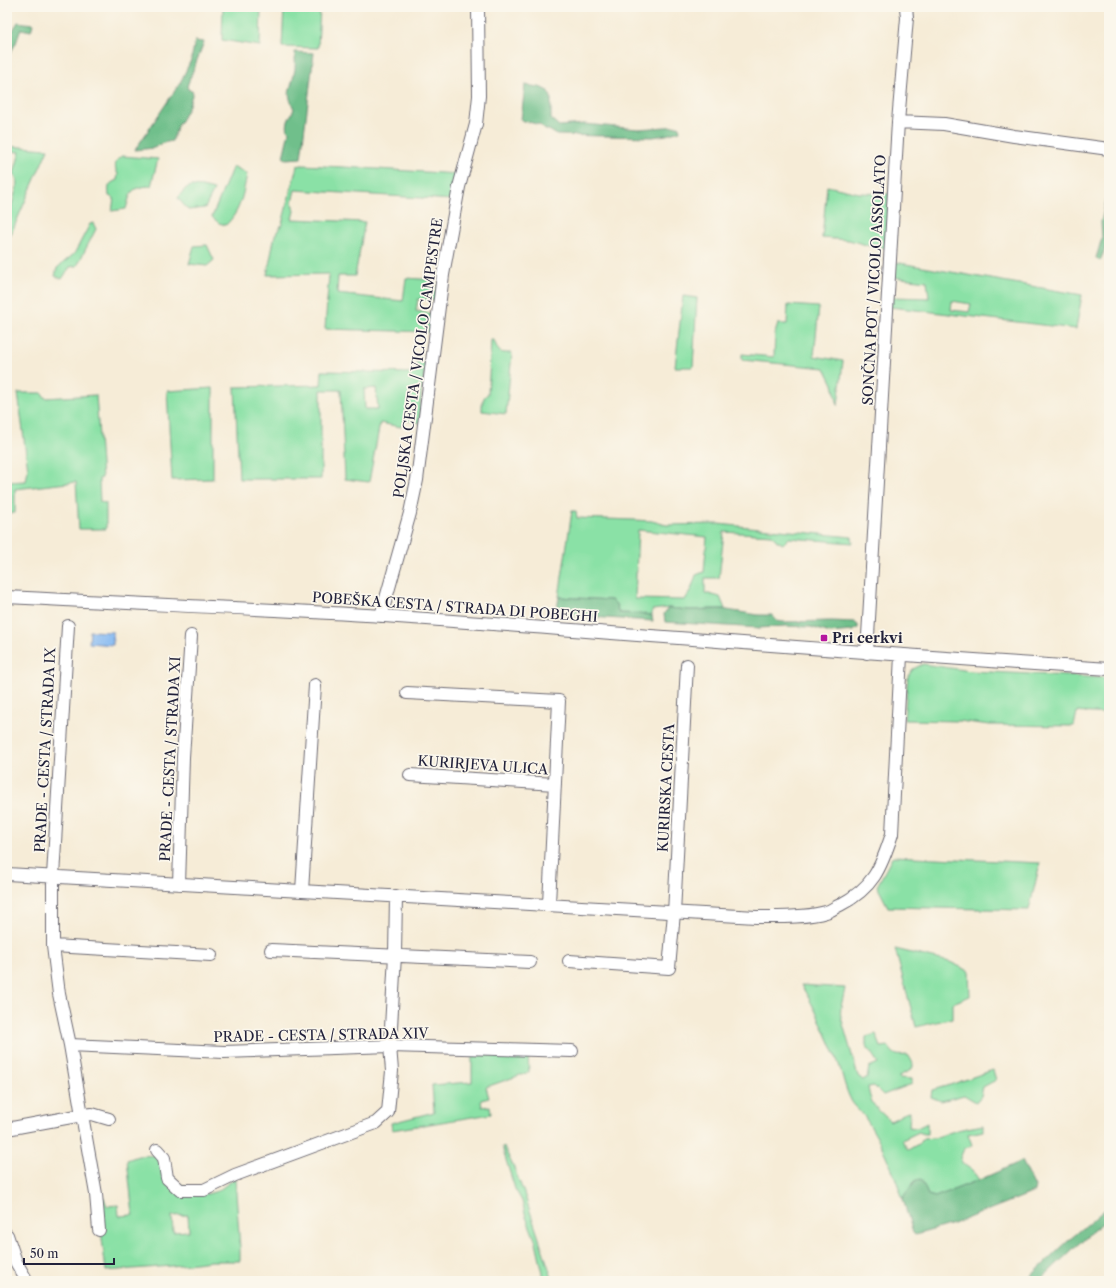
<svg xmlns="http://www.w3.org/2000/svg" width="1116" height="1288" font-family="'Libre Caslon Text',serif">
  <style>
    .green { fill: #8ae1a6; stroke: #568270; fill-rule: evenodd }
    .forest { fill: #6fbf8b; stroke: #487063 }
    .water { fill: #83b8f2; stroke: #526d96 }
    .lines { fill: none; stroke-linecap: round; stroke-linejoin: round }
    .minor-casing { stroke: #6c6972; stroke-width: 14 }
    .minor { stroke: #fff; stroke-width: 12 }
    .poi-dot { fill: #b5179e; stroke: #fbf7ec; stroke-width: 1.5 }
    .labels { text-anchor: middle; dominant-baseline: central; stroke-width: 3.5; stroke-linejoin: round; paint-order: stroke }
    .street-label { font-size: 14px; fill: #22223b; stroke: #fbf7ec }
    .poi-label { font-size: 14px; font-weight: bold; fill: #22223b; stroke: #fbf7ec; text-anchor: start }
  </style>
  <rect width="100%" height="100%" fill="#fbf7ec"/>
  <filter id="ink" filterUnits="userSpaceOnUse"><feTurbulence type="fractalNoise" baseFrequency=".025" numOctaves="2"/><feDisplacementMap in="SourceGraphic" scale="8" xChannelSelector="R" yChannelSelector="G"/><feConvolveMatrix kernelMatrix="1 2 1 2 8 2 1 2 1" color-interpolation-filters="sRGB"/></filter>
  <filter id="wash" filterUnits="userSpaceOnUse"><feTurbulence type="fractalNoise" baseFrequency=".012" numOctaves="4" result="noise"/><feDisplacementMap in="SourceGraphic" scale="16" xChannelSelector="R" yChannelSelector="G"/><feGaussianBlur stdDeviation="0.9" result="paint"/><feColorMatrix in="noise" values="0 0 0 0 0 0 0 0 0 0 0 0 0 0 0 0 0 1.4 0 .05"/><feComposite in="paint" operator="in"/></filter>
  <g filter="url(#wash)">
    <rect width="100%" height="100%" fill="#f6ecd7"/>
    <path class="green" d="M 223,7 L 261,7 L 260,46 L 222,40 Z
      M 284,7 L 320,7 L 318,48 L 282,47 Z
      M 7,146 L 48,149 L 7,243 L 7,223 L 18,183 L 14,173 L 20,152 L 7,151 Z
      M 122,156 L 158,159 L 151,186 C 131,187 131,191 126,209 L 112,211 L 114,198 L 109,196 C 108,186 108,184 117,180 L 118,174 C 114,168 114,160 122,156 Z
      M 302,165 L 344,167 L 458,174 L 453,200 L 295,190 L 292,202 L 294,211 L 292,219 L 365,222 L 355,276 L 338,276 L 337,294 L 403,301 L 406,278 L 436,280 L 435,300 L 418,299 L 416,311 L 434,314 L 430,332 L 325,329 L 329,274 L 267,275 L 275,235 L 282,224 L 297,166 Z
      M 233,166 L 247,174 C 243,194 241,210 226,225 L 219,223 L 212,217 Z
      M 192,186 L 202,187 L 214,190 L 205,208 L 188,210 L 178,198 L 186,188 Z
      M 827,186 L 859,193 L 889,194 L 887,248 L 870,246 L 849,240 L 822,238 Z
      M 93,223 L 96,229 L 77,266 L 70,267 L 62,279 L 55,276 L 57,268 L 74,254 L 90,224 Z
      M 207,245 L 214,260 L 207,266 L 189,264 L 194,246 Z
      M 894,262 L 1082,295 L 1076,329 L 890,307 L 890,297 L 929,298 L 927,281 L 892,277 ZM 952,301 L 971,304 L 969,312 L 951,310 Z
      M 683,296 L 697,298 L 693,367 L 675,367 Z
      M 788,305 L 819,307 L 814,356 L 843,361 L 838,406 L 833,384 L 825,368 L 742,360 L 742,354 L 774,357 L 775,333 L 778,324 L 787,324 Z
      M 491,340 L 494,340 C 499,353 498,353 512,353 L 506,414 L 482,411 C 482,405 482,397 488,394 Z
      M 417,361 L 426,364 L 421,393 L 420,423 L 405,420 L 401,427 L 380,423 L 369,482 L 345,479 L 341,390 L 321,390 L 321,479 L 239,479 L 235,387 L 321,385 L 322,371 L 416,373 ZM 376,388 L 378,409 L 365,409 L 364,389 Z
      M 213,388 L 213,479 L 172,480 L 167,391 Z
      M 18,393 L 42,393 L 45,398 L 96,395 L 102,478 L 99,479 L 100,502 L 106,503 L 106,529 L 79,529 L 76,482 L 15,489 L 15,513 L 7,514 L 7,482 L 26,481 L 28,470 Z
      M 572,511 L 576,511 L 577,518 L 634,520 L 652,521 L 666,525 L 718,524 L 852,537 L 853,543 L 789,538 L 783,544 L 777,541 L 772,535 L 724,532 L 719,578 L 705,578 L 705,593 L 720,597 L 725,609 L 706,609 L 690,610 L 668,608 L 652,610 L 652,616 L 645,614 L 619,613 L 616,604 L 611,600 L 559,597 ZM 638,530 L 707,537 L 704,572 L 696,575 L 691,590 L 685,600 L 635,599 Z
      M 923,664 L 971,671 L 1109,678 L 1109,714 L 1077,712 L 1074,726 L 990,725 L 959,721 L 904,720 L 908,676 L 913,669 Z
      M 893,856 L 1040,863 L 1029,910 L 888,907 L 877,886 Z
      M 895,949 L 950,962 L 969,971 L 970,996 L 953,1003 L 953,1018 L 916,1027 Z
      M 801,985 L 845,988 C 844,996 839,1009 841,1017 L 858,1076 L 863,1080 L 867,1079 L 869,1067 L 878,1063 L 866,1045 L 866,1037 L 876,1034 L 881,1047 L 888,1046 C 895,1056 896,1056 908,1055 C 918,1069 912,1070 899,1076 L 899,1078 L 912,1079 L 912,1084 L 883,1095 L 874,1086 L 868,1087 C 871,1107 877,1108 890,1121 C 898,1118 902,1113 910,1112 L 909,1127 L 917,1128 L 927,1123 L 927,1134 L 923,1134 L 919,1132 L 902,1140 L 908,1150 L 918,1144 L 923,1139 L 934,1138 L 957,1130 L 983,1125 L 983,1131 L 968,1134 L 972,1145 L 964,1149 L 960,1158 L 963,1164 L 972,1170 L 979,1180 L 935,1197 L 928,1195 L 921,1179 L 912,1184 L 903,1199 C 893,1170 881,1141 864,1116 C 861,1111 855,1107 852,1102 C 845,1090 843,1075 838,1062 C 827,1035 816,1009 801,985 Z
      M 472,1051 L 528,1054 L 529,1072 L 486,1087 L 489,1098 L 481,1100 L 482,1107 L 490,1106 L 491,1114 L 392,1130 L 391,1123 L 434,1112 L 432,1085 L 472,1082 Z
      M 993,1070 L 996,1080 L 983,1087 L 981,1096 L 976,1102 L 964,1095 L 941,1101 L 931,1097 L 932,1090 L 950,1085 Z
      M 502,1147 L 504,1147 L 514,1168 L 524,1193 L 553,1281 L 539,1281 L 543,1277 L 543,1273 L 536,1242 L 526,1217 L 522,1201 L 515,1189 Z
      M 163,1155 L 170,1181 L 207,1194 L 218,1191 L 235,1178 L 240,1248 L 240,1261 L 211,1261 L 172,1266 L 106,1271 L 102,1239 L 100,1198 L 104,1198 L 107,1206 L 118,1205 L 119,1216 L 133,1215 L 127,1160 L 138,1156 ZM 188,1215 L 189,1231 L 173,1232 L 172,1216 Z"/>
    <path class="forest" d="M 18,22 L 33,24 L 31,31 L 21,29 L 16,43 L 7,59 L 7,37 L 9,36 Z
      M 195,41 L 204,42 L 187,86 L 188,89 L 193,92 L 188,108 L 178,126 L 172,141 L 163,143 L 154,148 L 135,150 L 180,83 L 191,60 Z
      M 295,52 L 314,53 L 301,158 L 286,159 L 283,157 L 289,132 C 284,124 291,116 294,109 C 285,90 291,92 294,74 C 296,67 295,59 295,52 Z
      M 525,85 L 539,87 L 547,90 L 551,97 L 551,119 L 559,126 L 584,124 L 638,129 L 679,126 L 680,131 L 666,135 L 653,137 L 557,135 L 549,130 L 545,130 L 540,125 L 521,120 Z
      M 1109,188 L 1109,239 L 1100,261 L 1096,258 L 1102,238 L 1101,222 Z
      M 559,597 L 611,600 L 616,604 L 619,613 L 645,614 L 652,616 L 653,621 L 558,615 L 557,609 Z
      M 668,608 L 690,610 L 721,609 L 758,615 L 772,615 L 777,621 L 783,622 L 832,621 L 854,622 L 858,625 L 858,628 L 852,631 L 830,633 L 811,627 L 785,626 L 759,628 L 665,622 L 664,614 Z
      M 1022,1161 L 1035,1187 L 1034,1192 L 953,1224 L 915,1235 L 913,1233 L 903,1199 L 905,1194 L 916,1180 L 921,1179 L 928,1195 L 935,1197 L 979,1180 Z
      M 1109,1206 L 1109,1218 L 1090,1233 L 1039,1281 L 1026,1281 L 1069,1240 Z"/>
    <path class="water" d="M 90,631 L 113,632 L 113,645 L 89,643 Z"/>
  </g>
  <g filter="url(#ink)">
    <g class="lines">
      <defs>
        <path id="minor" d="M 898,122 L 907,18 L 906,7
          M 7,597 C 133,604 258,608 384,616 C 626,633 867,654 1109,669
          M 381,616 L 410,513 L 417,480 L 443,275 L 459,187 L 476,124 L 479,96 L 478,7
          M 867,653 L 898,122 L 944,124 L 1014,136 L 1109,149
          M 407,693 L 559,701 L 549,904
          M 410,775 L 555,784
          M 7,874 L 756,917 C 776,917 807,918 826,912 C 831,911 835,907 840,905 C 873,888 881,868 892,834 L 901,655
          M 179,884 L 183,757 L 191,636
          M 302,891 L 315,685
          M 53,946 L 211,955
          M 271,950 L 530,962
          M 569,961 L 669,968 L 674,913 L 687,665
          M 70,1045 L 224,1052 L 390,1046 L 572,1051
          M 7,1129 L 82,1115 L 70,1045 L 59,994 L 53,946 L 53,876 L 68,626
          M 157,1150 L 164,1158 L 167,1178 L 180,1190 L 204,1190 L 235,1175 L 376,1123 L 388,1112 L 392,1071 L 390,1046 L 395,955 L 396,896
          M 99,1230 L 96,1194 L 82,1115 L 92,1114 L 109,1119
          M 7,1235 L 16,1262 L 27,1281"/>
      </defs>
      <use href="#minor" class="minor-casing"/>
      <use href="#minor" class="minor"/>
    </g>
  </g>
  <rect class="poi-dot" x="820" y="634" width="8" height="8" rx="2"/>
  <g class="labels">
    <g class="street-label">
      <text transform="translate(874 280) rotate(-87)">SONČNA POT / VICOLO ASSOLATO</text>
      <text transform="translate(418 358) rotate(-82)">POLJSKA CESTA / VICOLO CAMPESTRE</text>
      <text transform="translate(455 607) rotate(4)">POBEŠKA CESTA / STRADA DI POBEGHI</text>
      <text transform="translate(45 750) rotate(-87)">PRADE - CESTA / STRADA IX</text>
      <text transform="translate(170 759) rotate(-87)">PRADE - CESTA / STRADA XI</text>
      <text transform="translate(483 765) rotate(4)">KURIRJEVA ULICA</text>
      <text transform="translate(666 788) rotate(-87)">KURIRSKA CESTA</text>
      <text transform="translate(321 1035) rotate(-1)">PRADE - CESTA / STRADA XIV</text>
    </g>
    <g class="poi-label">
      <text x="832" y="638">Pri cerkvi</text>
    </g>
  </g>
  <rect width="1116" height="1288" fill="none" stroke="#fbf7ec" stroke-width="24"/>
  <path d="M24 1258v6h90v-6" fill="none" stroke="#22223b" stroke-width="2"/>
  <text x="30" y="1258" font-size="12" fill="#22223b" stroke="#fbf7ec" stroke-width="3" paint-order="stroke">50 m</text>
</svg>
